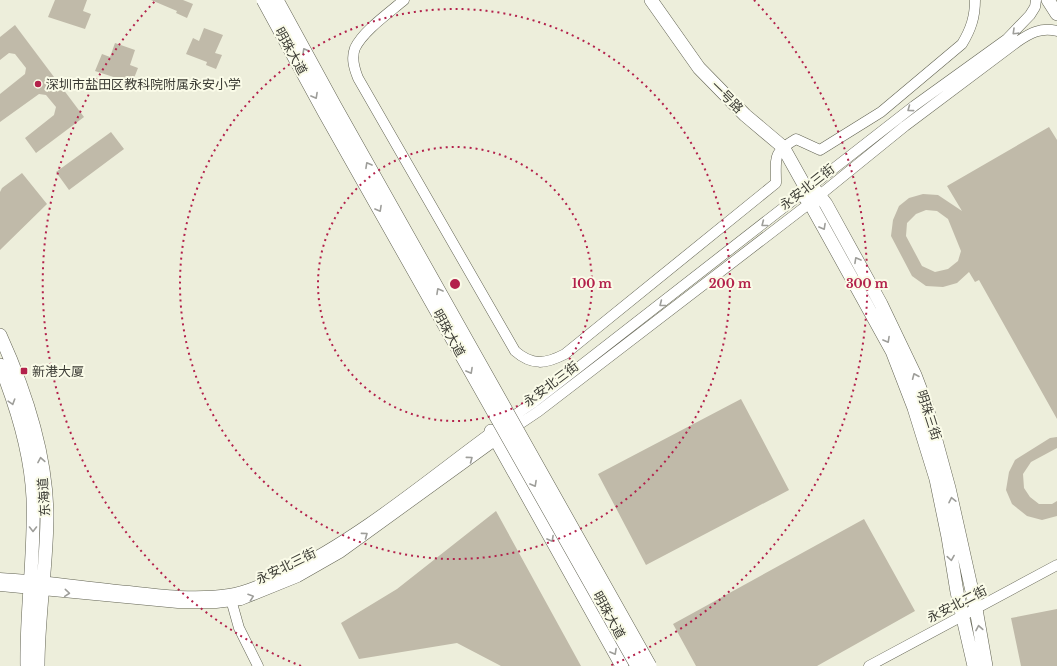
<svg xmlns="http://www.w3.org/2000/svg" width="1057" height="666" font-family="'Libre Baskerville','Noto Sans SC',serif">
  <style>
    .building { fill: #c0baa9; fill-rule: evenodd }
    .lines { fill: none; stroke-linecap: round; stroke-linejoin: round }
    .minor-casing { stroke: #626353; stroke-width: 11 }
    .tertiary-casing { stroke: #626353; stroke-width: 14 }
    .minor { stroke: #fff; stroke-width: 10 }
    .tertiary { stroke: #fff; stroke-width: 13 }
    .tertiary-bridge-casing { stroke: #626353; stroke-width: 14; stroke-linecap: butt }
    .tertiary-bridge { stroke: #fff; stroke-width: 13 }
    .oneway { stroke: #9e9e9a }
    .ring { fill: none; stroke: #b3214b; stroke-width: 2; stroke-dasharray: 2 4 }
    .poi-dot { fill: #b3214b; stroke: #fafbe8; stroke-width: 1.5 }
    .labels { text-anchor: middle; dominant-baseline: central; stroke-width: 4; stroke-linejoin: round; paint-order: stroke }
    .street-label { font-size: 13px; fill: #3c3c35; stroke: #fafbe8 }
    .poi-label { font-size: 13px; fill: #3c3c35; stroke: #fafbe8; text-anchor: start }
    .centre { fill: #b3214b; stroke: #fafbe8; stroke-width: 2 }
    .ring-label { font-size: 12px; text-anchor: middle; font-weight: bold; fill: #b3214b; stroke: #fafbe8; stroke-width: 4; stroke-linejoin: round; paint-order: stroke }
  </style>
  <rect width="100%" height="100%" fill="#edeedb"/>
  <path class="building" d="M 55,0 L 87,0 L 83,11 L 91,14 L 85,29 L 48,17 Z
    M 151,0 L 183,0 L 193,4 L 187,18 L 176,13 L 177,11 Z
    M 15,25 L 84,117 L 36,153 L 25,138 L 54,115 L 56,107 L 46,95 L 39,94 L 0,122 L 0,94 L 25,74 L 26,68 L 15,54 L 9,53 L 0,60 L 0,37 Z
    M 204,28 L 223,35 L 215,53 L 222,55 L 216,69 L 206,65 L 207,62 L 186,54 L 193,38 L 199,41 Z
    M 115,43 L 135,50 L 130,65 L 138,68 L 132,83 L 95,71 L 102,54 L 110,57 Z
    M 1049,127 L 1057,140 L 1057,419 L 979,280 L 975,282 L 969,272 L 957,283 L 943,287 L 926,286 L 912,276 L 891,236 L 893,220 L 899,206 L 909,198 L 923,194 L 938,195 L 962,211 L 947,186 ZM 926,210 L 937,211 L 948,219 L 961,251 L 958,261 L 948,269 L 935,272 L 922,266 L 906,236 L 907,223 L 916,214 Z
    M 111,132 L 124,149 L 69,190 L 56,172 Z
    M 22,173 L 47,204 L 0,250 L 0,192 L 2,188 Z
    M 741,399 L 789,490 L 646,565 L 598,474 Z
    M 1057,437 L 1057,448 L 1031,462 L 1023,474 L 1024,488 L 1030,497 L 1039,504 L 1052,504 L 1057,501 L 1057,516 L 1042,520 L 1027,516 L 1012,504 L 1006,490 L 1009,472 L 1015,460 L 1050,438 Z
    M 496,511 L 581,666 L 501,666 L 457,643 L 359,659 L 341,623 L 397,589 Z
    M 864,519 L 915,611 L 817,666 L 696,666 L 673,624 Z
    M 1057,609 L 1057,666 L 1021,666 L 1011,618 Z"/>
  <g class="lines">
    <defs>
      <path id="minor" d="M 404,0 C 390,12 363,31 355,48 C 351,58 354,68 358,78 L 515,351 C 532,366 546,364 565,354 L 776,183 C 776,157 772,153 796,139 L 820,150 L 881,112 L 962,44 C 971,29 975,17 975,0
        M 0,578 C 43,580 86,587 129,591 C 162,595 196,599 229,594 C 248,591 268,581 285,573 C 374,530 452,457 534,402 L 914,106 L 1007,39 L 1030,15 L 1035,7 L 1036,0
        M 0,586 L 178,603 L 216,603 L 241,600 L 298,577 L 340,553 L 496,440 L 539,411 L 810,203 L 905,126 L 1017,42 C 1030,33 1041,27 1057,31
        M 230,596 L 239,628 L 258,666
        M 869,666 L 1057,565"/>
      <path id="tertiary" d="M 651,0 L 699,68 L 745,115 L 783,147 L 807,190
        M 1048,0 L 1057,14
        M 812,186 L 826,204 L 881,304 L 915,375 L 926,404 L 949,488 L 976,609 L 986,666
        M 802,194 L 810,203 L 892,351 L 914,408 L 936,479 L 948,537 L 957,592 L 974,666
        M 0,335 C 25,390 46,452 47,514 C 47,565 38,615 38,666
        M 0,365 C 16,405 31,455 33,498 C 35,554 26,610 27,666
        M 491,431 L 622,666"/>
    </defs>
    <use href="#minor" class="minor-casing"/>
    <use href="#tertiary" class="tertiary-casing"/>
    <use href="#minor" class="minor"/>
    <use href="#tertiary" class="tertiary"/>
    <defs>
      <path id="tertiary-bridge" d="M 263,0 L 324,112 L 637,666
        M 277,0 L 335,106 L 650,666"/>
    </defs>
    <use href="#tertiary-bridge" class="tertiary-bridge-casing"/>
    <use href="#tertiary-bridge" class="tertiary-bridge"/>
  </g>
  <defs><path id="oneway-chevron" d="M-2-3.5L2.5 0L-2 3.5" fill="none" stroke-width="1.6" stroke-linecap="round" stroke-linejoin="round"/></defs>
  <g class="oneway">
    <use href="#oneway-chevron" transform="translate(1015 32) rotate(136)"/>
    <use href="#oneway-chevron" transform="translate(305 51) rotate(-119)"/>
    <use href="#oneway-chevron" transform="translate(315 96) rotate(61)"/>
    <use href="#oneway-chevron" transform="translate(910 109) rotate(143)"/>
    <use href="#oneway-chevron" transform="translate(368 165) rotate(-119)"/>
    <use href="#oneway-chevron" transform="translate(379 209) rotate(61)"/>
    <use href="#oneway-chevron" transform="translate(764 224) rotate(142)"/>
    <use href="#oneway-chevron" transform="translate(823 227) rotate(61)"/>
    <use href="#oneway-chevron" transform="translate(857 260) rotate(-119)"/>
    <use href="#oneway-chevron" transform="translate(439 291) rotate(-119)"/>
    <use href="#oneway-chevron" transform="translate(662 304) rotate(142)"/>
    <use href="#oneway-chevron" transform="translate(887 340) rotate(61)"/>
    <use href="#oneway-chevron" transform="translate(470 371) rotate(61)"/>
    <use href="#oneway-chevron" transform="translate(915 376) rotate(-113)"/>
    <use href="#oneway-chevron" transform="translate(12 402) rotate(73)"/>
    <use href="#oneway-chevron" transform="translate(470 459) rotate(-37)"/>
    <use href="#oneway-chevron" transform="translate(41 460) rotate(-100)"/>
    <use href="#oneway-chevron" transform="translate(534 484) rotate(61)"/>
    <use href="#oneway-chevron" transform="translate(952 500) rotate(-102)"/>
    <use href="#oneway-chevron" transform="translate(33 529) rotate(90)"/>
    <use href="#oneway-chevron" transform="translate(365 535) rotate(-36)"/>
    <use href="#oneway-chevron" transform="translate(551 539) rotate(61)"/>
    <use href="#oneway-chevron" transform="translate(951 558) rotate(81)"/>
    <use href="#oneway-chevron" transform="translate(67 593) rotate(5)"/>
    <use href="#oneway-chevron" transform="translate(251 597) rotate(-19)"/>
    <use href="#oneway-chevron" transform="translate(979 628) rotate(-100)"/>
    <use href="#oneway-chevron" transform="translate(614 652) rotate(61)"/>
  </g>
  <g class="ring">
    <circle cx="455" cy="284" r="137"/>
    <circle cx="455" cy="284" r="275"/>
    <path d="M301 666A412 412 0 0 1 156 0M754 0A412 412 0 0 1 609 666"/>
  </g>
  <g class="poi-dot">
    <circle cx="38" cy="84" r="4"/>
    <rect x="20" y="367" width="8" height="8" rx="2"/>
  </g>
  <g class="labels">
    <g class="street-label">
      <text transform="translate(291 51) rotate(61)">明珠大道</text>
      <text transform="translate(727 97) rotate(45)">一号路</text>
      <text transform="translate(807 187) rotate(-38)">永安北三街</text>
      <text transform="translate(449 333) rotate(61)">明珠大道</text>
      <text transform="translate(551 384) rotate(-37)">永安北三街</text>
      <text transform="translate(929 415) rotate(72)">明珠三街</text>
      <text transform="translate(44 497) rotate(-94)">东海道</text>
      <text transform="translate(286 566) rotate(-26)">永安北三街</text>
      <text transform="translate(957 604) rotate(-27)">永安北二街</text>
      <text transform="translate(609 615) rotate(61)">明珠大道</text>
    </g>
    <g class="poi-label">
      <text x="46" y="84">深圳市盐田区教科院附属永安小学</text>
      <text x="32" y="371">新港大厦</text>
    </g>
  </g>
  <circle cx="455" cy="284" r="6" class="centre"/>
  <g class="ring-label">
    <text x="592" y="288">100 m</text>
    <text x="730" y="288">200 m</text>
    <text x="867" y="288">300 m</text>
  </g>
</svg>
